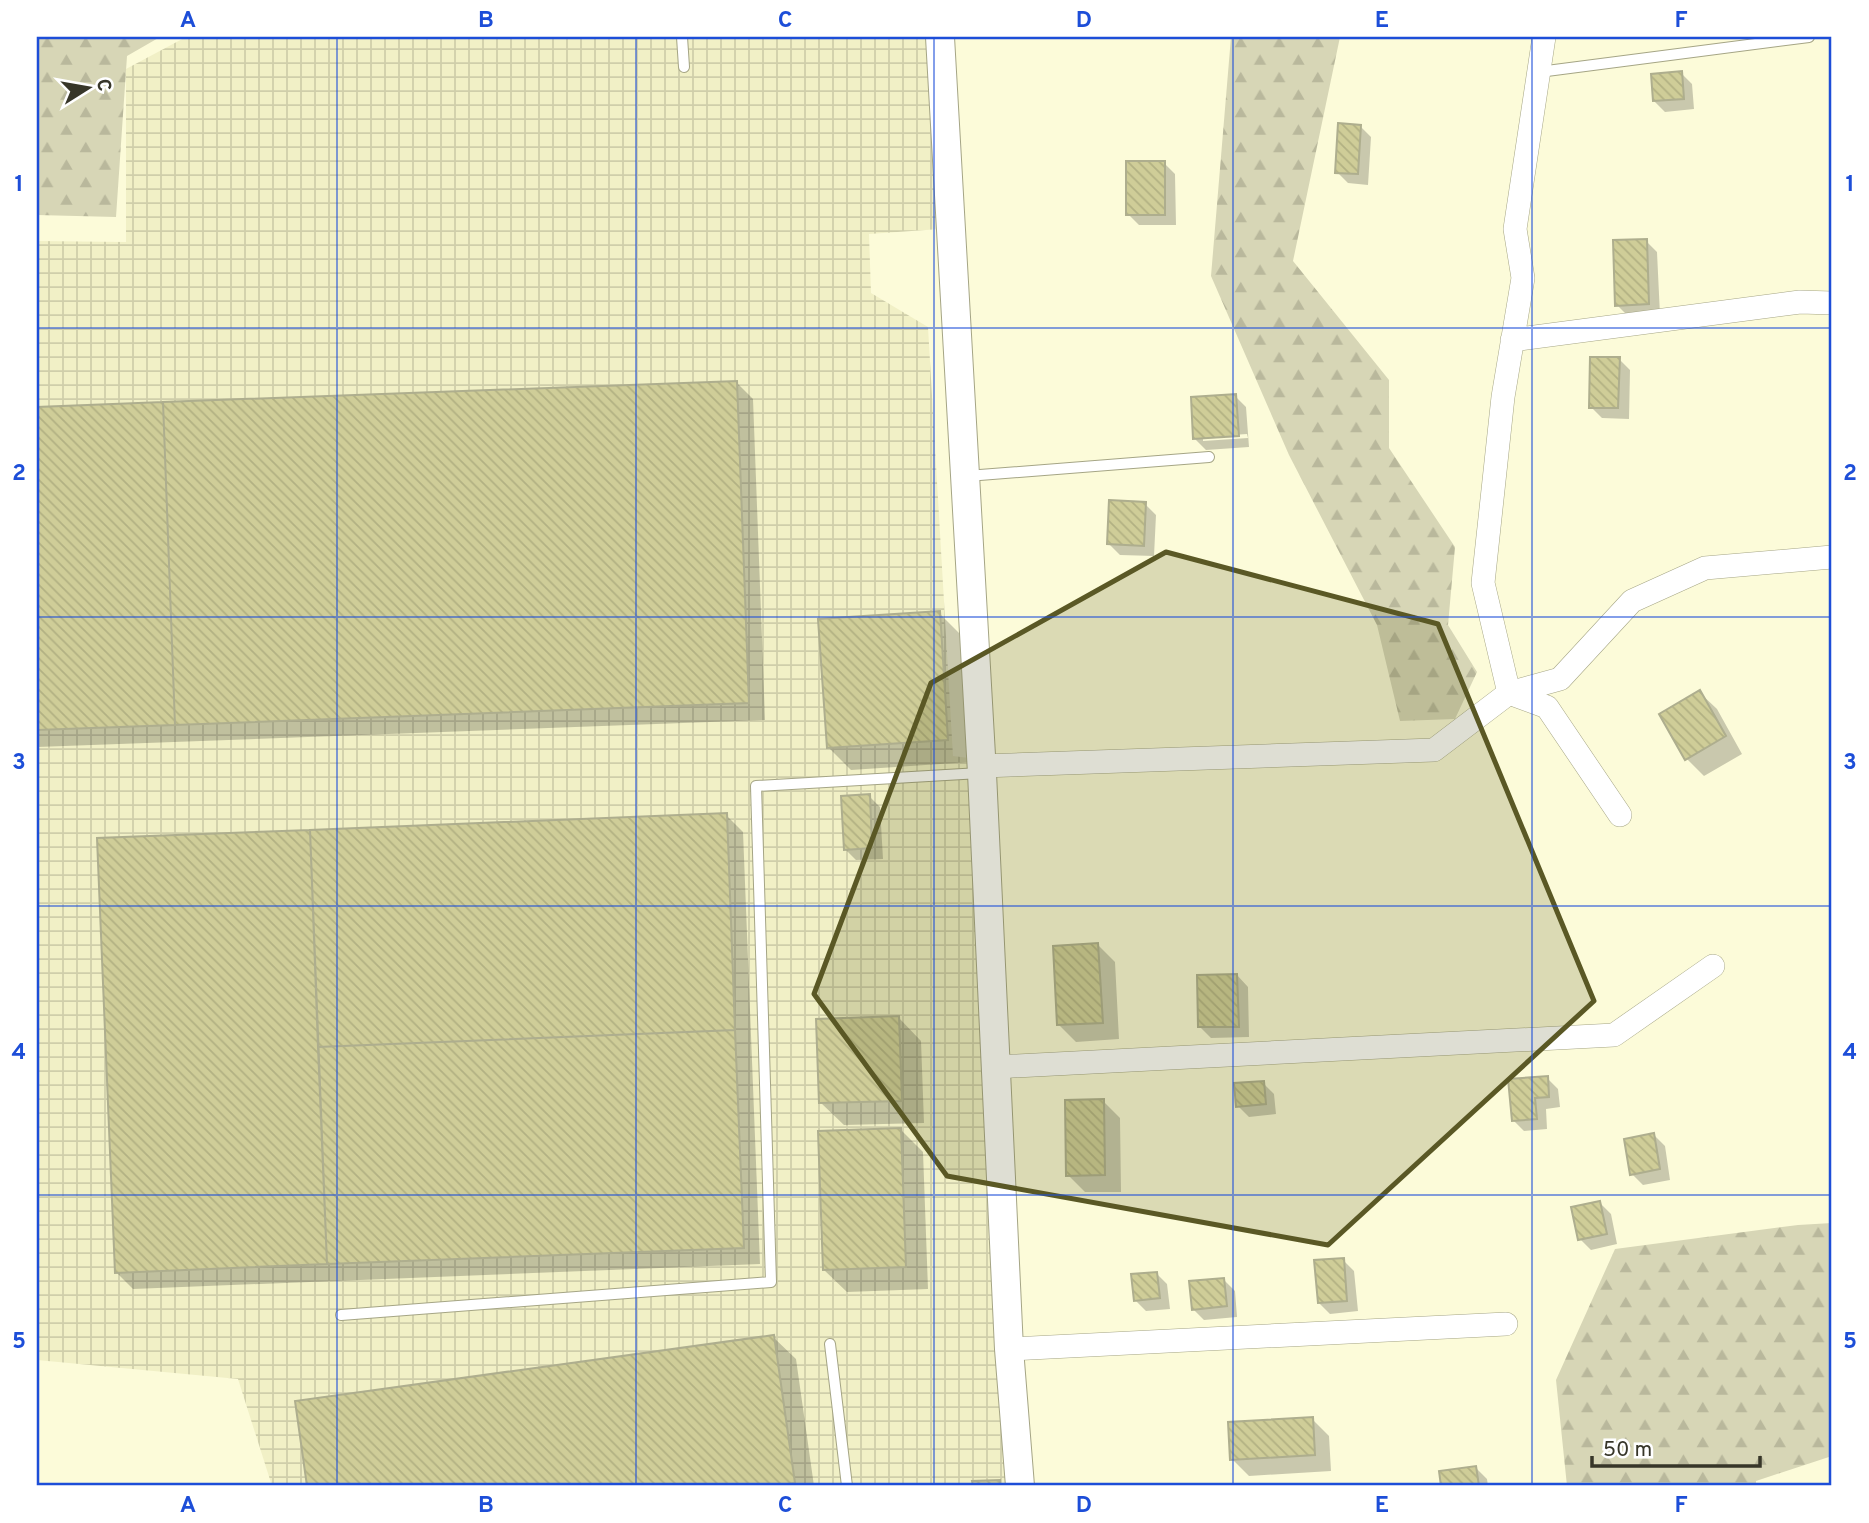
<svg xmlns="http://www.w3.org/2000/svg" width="1869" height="1523" font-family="Overpass,sans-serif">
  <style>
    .industrial { fill: url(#industrial-grid) }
    .forest { fill: url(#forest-firs) }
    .shadow { fill: #0003; fill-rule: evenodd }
    .building { fill: url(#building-back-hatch); stroke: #aeae8e; stroke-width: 2 }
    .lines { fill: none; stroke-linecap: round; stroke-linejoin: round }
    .service-casing { stroke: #a5a585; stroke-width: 12 }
    .minor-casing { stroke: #a5a585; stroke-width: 24 }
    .tertiary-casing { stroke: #a5a585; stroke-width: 30 }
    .service { stroke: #fff; stroke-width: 10 }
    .minor { stroke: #fff; stroke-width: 23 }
    .tertiary { stroke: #fff; stroke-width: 28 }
    .marked { fill: #5a5825; fill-opacity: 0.2; stroke: #5a5825; stroke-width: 5; stroke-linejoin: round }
    .grid { fill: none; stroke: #1d4ed8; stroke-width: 2; stroke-opacity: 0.55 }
    .neatline { fill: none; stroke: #1d4ed8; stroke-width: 2.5 }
    .grid-label { font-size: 23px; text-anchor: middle; font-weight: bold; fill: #1d4ed8 }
  </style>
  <defs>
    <pattern id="industrial-grid" width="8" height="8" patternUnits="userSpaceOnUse" patternTransform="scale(1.75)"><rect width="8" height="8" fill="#f1f0c6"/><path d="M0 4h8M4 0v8" fill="none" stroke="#cfceaa"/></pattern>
    <pattern id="forest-firs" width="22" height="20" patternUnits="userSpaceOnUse" patternTransform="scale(1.75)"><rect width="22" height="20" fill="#d7d6b6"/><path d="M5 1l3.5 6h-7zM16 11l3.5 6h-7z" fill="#b9b89c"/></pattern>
    <pattern id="building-back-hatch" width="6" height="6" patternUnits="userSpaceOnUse" patternTransform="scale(1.75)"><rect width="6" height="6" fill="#cfcd98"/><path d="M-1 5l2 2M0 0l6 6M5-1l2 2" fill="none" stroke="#b2b183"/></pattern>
  </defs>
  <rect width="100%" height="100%" fill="#fcfbd9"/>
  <path class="industrial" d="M 186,37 L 928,37 L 940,229 L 869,234 L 871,293 L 928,327 L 953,756 L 969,758 L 1011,1486 L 272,1486 L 238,1379 L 37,1360 L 37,241 L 126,242 L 126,69 Z"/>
  <path class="forest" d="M 37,37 L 160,37 L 127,56 L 116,217 L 37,215 Z
    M 1231,37 L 1340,37 L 1293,261 L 1389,380 L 1389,448 L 1455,547 L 1448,625 L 1477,672 L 1455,719 L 1400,721 L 1377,625 L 1289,455 L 1211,276 Z
    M 1832,1223 L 1832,1456 L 1756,1481 L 1756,1486 L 1567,1486 L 1556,1380 L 1615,1249 L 1798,1225 Z"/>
  <path class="shadow" d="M 1681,73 L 1692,84 L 1694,109 L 1665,112 L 1654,101 Z
    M 1360,126 L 1371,137 L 1368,185 L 1348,183 L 1337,172 Z
    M 1164,163 L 1175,174 L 1176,225 L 1139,225 L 1128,214 Z
    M 1646,241 L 1657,252 L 1660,315 L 1628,316 L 1617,305 Z
    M 1619,359 L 1630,370 L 1629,419 L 1602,418 L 1591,407 Z
    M 736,382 L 753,399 L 765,720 L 37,747 L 37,409 Z
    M 1235,396 L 1246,407 L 1249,447 L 1206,450 L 1195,439 ZM 1247,434 L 1248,438 L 1203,441 L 1203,437 Z
    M 1145,504 L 1156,515 L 1154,556 L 1120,555 L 1109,544 Z
    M 939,613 L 962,636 L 970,762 L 851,770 L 828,747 Z
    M 1700,693 L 1717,709 L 1742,754 L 1704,776 L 1687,759 L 1661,715 Z
    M 869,796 L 880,807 L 883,859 L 856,860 L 845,849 Z
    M 726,815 L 743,832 L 760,1264 L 133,1289 L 116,1272 Z
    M 1098,945 L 1115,962 L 1119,1039 L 1076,1042 L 1059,1025 Z
    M 1237,975 L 1248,987 L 1249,1037 L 1211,1038 L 1200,1027 Z
    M 899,1018 L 921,1041 L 924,1123 L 844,1125 L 821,1103 Z
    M 1547,1078 L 1558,1089 L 1560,1107 L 1546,1109 L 1547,1129 L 1524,1131 L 1513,1120 Z
    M 1263,1083 L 1274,1094 L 1276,1114 L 1249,1117 L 1238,1106 Z
    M 1103,1101 L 1120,1118 L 1121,1192 L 1085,1192 L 1068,1175 Z
    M 900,1129 L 923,1152 L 928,1289 L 847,1292 L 824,1270 Z
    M 1654,1135 L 1665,1146 L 1670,1180 L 1643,1185 L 1632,1174 Z
    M 1600,1203 L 1611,1214 L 1617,1244 L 1591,1250 L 1580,1239 Z
    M 1343,1260 L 1354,1271 L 1358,1311 L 1330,1314 L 1319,1303 Z
    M 1156,1273 L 1167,1284 L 1170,1309 L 1146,1311 L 1135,1300 Z
    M 1224,1280 L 1235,1291 L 1237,1317 L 1204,1320 L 1193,1309 Z
    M 773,1337 L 796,1359 L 814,1486 L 309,1486 L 297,1403 Z
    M 1312,1419 L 1329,1436 L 1331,1471 L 1249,1476 L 1232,1459 Z
    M 1476,1468 L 1487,1479 L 1488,1486 L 1443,1486 L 1441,1473 Z"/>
  <path class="building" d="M 1682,71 L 1684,99 L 1653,101 L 1651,74 Z
    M 1338,123 L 1361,125 L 1358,174 L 1335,173 Z
    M 1126,161 L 1165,161 L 1165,215 L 1126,215 Z
    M 1647,239 L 1649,304 L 1615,306 L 1613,240 Z
    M 1590,357 L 1620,357 L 1618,408 L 1589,408 Z
    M 737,381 L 749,703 L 175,725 L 163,402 Z
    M 1236,394 L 1239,436 L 1193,439 L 1191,397 Z
    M 163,402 L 175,725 L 37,730 L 37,407 Z
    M 1109,500 L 1146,502 L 1144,546 L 1107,544 Z
    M 940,611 L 948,740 L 827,748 L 818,619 Z
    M 1700,690 L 1726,736 L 1685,760 L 1659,714 Z
    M 870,794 L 872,848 L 844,850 L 841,796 Z
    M 727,813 L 735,1030 L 318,1047 L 310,830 Z
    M 310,830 L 327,1264 L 115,1273 L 97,838 Z
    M 1098,943 L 1103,1023 L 1057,1025 L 1053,946 Z
    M 1237,974 L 1239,1027 L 1198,1027 L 1197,975 Z
    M 899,1016 L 902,1101 L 819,1103 L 816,1019 Z
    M 735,1030 L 744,1248 L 327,1264 L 318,1047 Z
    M 1548,1076 L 1549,1097 L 1535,1098 L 1537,1119 L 1512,1121 L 1508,1079 Z
    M 1264,1081 L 1266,1104 L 1236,1107 L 1234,1083 Z
    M 1104,1099 L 1105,1175 L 1066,1176 L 1065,1100 Z
    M 901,1128 L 906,1267 L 823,1270 L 818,1131 Z
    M 1654,1133 L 1660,1169 L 1630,1175 L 1624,1139 Z
    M 1600,1201 L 1607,1234 L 1578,1240 L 1571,1207 Z
    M 1344,1258 L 1347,1301 L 1318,1303 L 1314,1260 Z
    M 1157,1272 L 1160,1298 L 1134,1301 L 1131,1274 Z
    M 1224,1278 L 1227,1306 L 1192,1310 L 1189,1281 Z
    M 774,1335 L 795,1483 L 771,1486 L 307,1486 L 295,1401 Z
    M 1313,1417 L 1315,1455 L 1230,1460 L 1228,1422 Z
    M 1476,1466 L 1479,1486 L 1441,1486 L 1439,1471 Z
    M 1000,1480 L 1000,1486 L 973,1486 L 972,1481 Z"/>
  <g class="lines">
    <defs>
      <path id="service" d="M 682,37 L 684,67
        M 1539,72 L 1809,37
        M 967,476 L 1209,457
        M 341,1315 L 771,1282 L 756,786 L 980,773
        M 830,1344 L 847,1486"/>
      <path id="minor" d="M 1544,37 L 1515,229 L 1523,278 L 1503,397 L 1483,583 L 1509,693 L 1547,707 L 1620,815
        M 1512,340 L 1800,302 L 1832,303
        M 982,766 L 1434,750 L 1509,693 L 1560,679 L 1632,601 L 1705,568 L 1832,557
        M 995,1067 L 1614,1035 L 1713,966
        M 1009,1349 L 1506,1324"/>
      <path id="tertiary" d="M 940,37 L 982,773 L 1009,1349 L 1020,1486"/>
    </defs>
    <use href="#service" class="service-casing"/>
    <use href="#minor" class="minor-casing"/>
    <use href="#tertiary" class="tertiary-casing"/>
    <use href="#service" class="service"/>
    <use href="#minor" class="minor"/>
    <use href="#tertiary" class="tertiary"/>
  </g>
  <path class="marked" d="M 1166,552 L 1438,624 L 1594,1001 L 1328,1245 L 947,1176 L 814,994 L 931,683 Z"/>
  <path class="grid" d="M 337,37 L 337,1486M 636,37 L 636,1486M 934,37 L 934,1486M 1233,37 L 1233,1486M 1532,37 L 1532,1486M 37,328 L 1832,328M 37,617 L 1832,617M 37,906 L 1832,906M 37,1195 L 1832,1195"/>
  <rect width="1869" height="1523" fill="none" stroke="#ffffff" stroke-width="77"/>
  <g transform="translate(88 88) rotate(79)" stroke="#ffffff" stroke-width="5" paint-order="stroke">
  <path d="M0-5L12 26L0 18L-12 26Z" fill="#373629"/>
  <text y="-10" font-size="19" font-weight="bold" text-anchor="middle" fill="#373629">С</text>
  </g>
  <path d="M1592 1456v10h168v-10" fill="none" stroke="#373629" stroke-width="3.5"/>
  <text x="1603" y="1456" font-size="21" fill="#373629" stroke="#ffffff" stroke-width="5" paint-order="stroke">50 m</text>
  <rect x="38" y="38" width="1792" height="1446" class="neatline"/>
  <g class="grid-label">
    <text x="188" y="27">A</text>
    <text x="486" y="27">B</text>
    <text x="785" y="27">C</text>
    <text x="1084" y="27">D</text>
    <text x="1382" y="27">E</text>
    <text x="1681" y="27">F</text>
    <text x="19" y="191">1</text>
    <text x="1850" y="191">1</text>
    <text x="19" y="480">2</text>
    <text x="1850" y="480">2</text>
    <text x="19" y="769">3</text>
    <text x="1850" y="769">3</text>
    <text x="19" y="1059">4</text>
    <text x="1850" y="1059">4</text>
    <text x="19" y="1348">5</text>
    <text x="1850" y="1348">5</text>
    <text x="188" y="1512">A</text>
    <text x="486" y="1512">B</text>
    <text x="785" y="1512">C</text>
    <text x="1084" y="1512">D</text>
    <text x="1382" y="1512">E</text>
    <text x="1681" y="1512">F</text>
  </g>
</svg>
